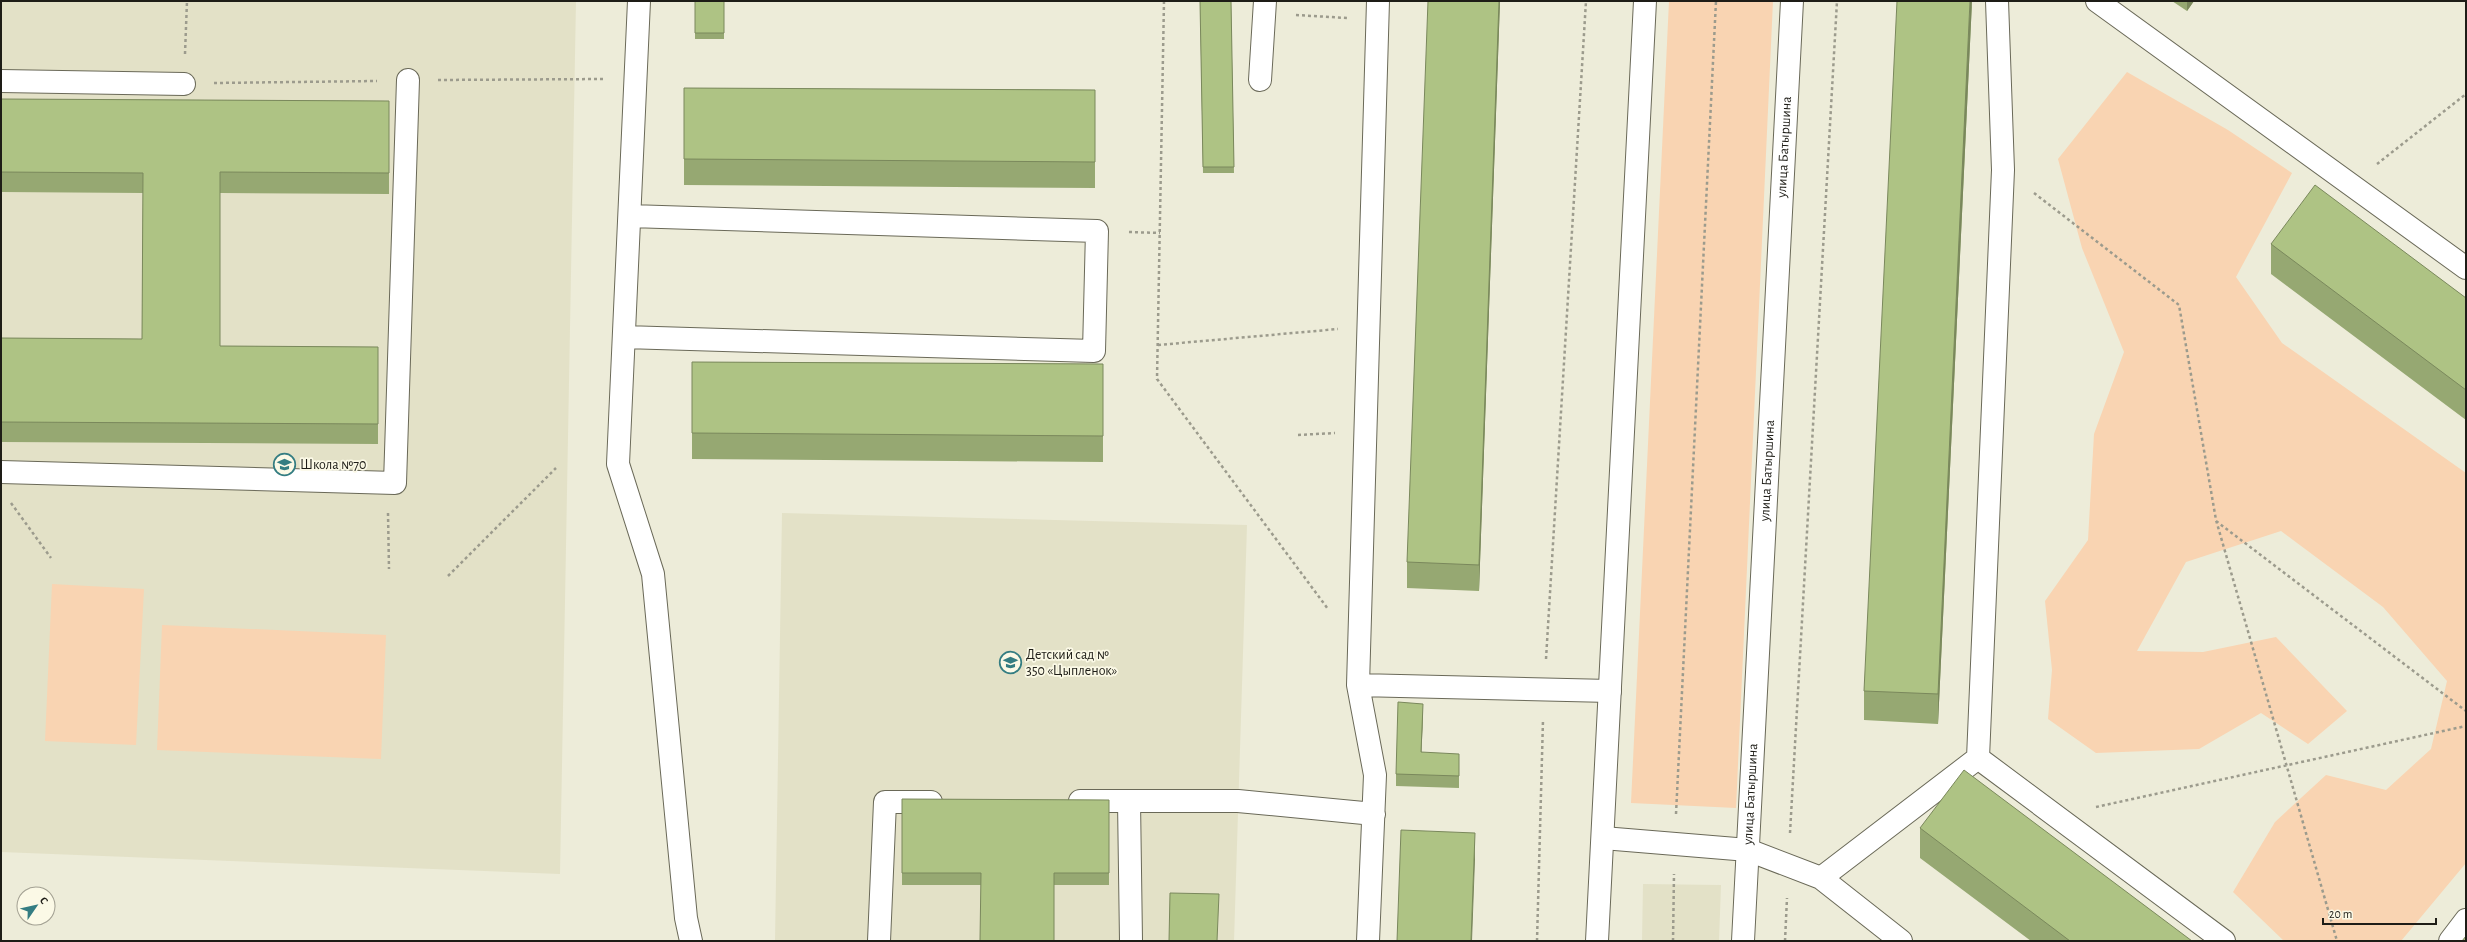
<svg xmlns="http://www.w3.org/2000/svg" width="2467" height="942" font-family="'Alegreya Sans',sans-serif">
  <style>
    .built { fill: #e3e1c7 }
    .green { fill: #f9d4b2 }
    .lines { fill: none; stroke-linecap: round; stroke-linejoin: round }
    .service-casing { stroke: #6a6958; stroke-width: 24 }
    .tertiary-casing { stroke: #6a6958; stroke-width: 24 }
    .path { stroke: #9c9b8d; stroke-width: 2.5; stroke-dasharray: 3 3; stroke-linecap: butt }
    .service { stroke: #fff; stroke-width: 22 }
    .tertiary { stroke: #fff; stroke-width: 22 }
    .wall { fill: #96a872 }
    .shaded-wall { fill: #7a885c }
    .building { fill: #aec384; stroke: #7a885c }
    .labels { text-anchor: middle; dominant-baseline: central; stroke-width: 3.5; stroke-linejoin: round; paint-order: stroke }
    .street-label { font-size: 14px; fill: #1e1d17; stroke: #fbf9e6 }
    .poi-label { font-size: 14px; fill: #1e1d17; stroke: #fbf9e6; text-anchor: start }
  </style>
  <rect width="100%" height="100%" fill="#edecd9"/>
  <path class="built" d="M 1,1 L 576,1 L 560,874 L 1,852 Z
    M 782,513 L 1247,525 L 1234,941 L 775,941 Z
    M 1643,884 L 1721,885 L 1719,941 L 1642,941 Z"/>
  <path class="green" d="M 1669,1 L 1773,1 L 1736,808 L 1631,803 Z
    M 2127,72 L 2228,130 L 2292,173 L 2236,277 L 2282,343 L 2466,473 L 2466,863 L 2401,941 L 2284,941 L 2233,892 L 2275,822 L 2326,775 L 2386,790 L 2431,749 L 2447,681 L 2383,607 L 2281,531 L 2186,562 L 2137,651 L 2203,652 L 2276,637 L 2347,711 L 2308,744 L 2261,713 L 2199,749 L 2096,753 L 2048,719 L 2052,670 L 2045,601 L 2088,540 L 2094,434 L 2124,352 L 2082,248 L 2058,159 Z
    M 52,584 L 144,589 L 136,745 L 45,741 Z
    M 162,625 L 386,635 L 381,759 L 157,750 Z"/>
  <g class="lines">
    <defs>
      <path id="service" d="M 639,1 L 618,464 L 653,574 L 686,918 L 691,941
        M 1378,1 L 1358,685 L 1610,691
        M 2097,1 L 2466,268
        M 1260,80 L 1265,1
        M 1,81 L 184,84
        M 624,337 L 1094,351 L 1097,231 L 630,216
        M 1,472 L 395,483 L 408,80
        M 1358,685 L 1375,775 L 1368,941
        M 1978,758 L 2224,941
        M 1080,801 L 1238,801 L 1374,814
        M 1129,801 L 1131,941
        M 1603,838 L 1748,850 L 1821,878 L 1978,758 L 2003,170 L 1997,1
        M 1821,878 L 1901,941
        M 879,941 L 885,802 L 931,802
        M 2450,941 L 2466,920"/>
      <g id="tertiary">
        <path d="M 1597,941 L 1645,1"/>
        <path id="s1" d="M 1743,941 L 1792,1"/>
      </g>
    </defs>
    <use href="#service" class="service-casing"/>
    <use href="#tertiary" class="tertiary-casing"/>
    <path class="path" d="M 1164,1 L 1157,379 L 1328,609
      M 1296,15 L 1347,18
      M 185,54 L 187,1
      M 438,80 L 605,79
      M 214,83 L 377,81
      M 2377,164 L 2466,94
      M 2034,193 L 2179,305 L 2216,520 L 2337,941
      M 1129,232 L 1160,233
      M 1158,345 L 1338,329
      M 1298,435 L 1335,433
      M 11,503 L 51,558
      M 388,513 L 389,569
      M 2216,521 L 2466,711
      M 448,576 L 556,468
      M 1546,659 L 1586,1
      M 2096,807 L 2466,726
      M 1676,814 L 1716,1
      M 1790,833 L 1837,1
      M 1537,941 L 1543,720
      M 1673,941 L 1674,874
      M 1785,941 L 1787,898"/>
    <use href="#service" class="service"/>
    <use href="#tertiary" class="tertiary"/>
  </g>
  <path class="wall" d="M 695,1 L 724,1 L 724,39 L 695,39 Z
    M 1200,1 L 1231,1 L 1234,173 L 1203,173 Z
    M 1500,1 L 1479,591 L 1407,588 L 1407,562 Z
    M 1972,1 L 1938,724 L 1864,720 L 1864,691 Z
    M 2172,1 L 2194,1 L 2187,11 Z
    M 684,88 L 1095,90 L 1095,188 L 684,185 Z
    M 1,99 L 389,101 L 389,194 L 220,193 L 220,346 L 378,347 L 378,444 L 1,442 L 1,338 L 142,339 L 143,193 L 1,192 Z
    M 2271,244 L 2466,298 L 2466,420 L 2271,274 Z
    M 692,362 L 1103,364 L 1103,462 L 692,459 Z
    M 1423,715 L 1421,752 L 1459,765 L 1459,788 L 1396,786 L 1396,774 Z
    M 902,799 L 1109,800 L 1109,885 L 902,885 Z
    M 1920,828 L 2192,941 L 2031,941 L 1920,858 Z"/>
  <path class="shaded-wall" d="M 1499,1 L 1500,1 L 1479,591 L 1479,565 Z
    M 1970,1 L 1972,1 L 1938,724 L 1938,694 Z
    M 2187,1 L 2194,1 L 2187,11 Z
    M 1423,704 L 1423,715 L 1421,764 L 1421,752 Z
    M 1475,833 L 1475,859 L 1472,941 L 1471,941 Z"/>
  <path class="building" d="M 695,1 L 724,1 L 724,33 L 695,33 Z
    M 1200,1 L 1231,1 L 1234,167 L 1203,167 Z
    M 1428,1 L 1499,1 L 1479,565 L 1407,562 Z
    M 1897,1 L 1970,1 L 1938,694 L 1864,691 Z
    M 684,88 L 1095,90 L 1095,162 L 684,159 Z
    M 1,99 L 389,101 L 389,173 L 220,172 L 220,346 L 378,347 L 378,424 L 1,422 L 1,338 L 142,339 L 143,173 L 1,172 Z
    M 2315,185 L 2466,298 L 2466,390 L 2271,244 Z
    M 692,362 L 1103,364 L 1103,436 L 692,433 Z
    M 1398,702 L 1423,704 L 1421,752 L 1459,754 L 1459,776 L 1396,774 Z
    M 1964,770 L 2192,941 L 2070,941 L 1920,828 Z
    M 902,799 L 1109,800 L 1109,873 L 1054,873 L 1054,941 L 980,941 L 981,873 L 902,873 Z
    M 1401,830 L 1475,833 L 1471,941 L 1397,941 Z
    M 1170,893 L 1219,894 L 1217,941 L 1169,941 Z
    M 2466,936 L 2466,941 L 2462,941 Z"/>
  <defs>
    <symbol id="school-ring" viewBox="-11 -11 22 22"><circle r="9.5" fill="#fbf9e6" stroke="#347d82" stroke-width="1.5"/><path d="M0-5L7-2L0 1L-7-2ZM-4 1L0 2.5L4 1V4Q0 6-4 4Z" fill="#347d82"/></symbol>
  </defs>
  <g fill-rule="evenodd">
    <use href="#school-ring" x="272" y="452" width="25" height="25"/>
    <use href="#school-ring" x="998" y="650" width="25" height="25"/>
  </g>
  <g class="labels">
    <g class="street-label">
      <text stroke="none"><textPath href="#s1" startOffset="795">улица Батыршина</textPath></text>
      <text stroke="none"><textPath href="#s1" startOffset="471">улица Батыршина</textPath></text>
      <text stroke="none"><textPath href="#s1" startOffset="147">улица Батыршина</textPath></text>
    </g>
    <g class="poi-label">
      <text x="300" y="465">Школа №70</text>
      <text x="1026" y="655">Детский сад №<tspan x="1026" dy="16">350 «Цыпленок»</tspan></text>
    </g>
  </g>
  <rect width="2467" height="942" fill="none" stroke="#1e1d17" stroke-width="4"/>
  <g transform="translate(36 906) rotate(56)"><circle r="19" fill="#fbf9e6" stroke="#a3a193"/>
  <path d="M0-3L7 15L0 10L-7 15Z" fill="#347d82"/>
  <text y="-6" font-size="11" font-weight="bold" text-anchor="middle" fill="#1e1d17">С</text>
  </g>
  <path d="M2323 918v6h113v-6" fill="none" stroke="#1e1d17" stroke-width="2"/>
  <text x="2329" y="918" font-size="12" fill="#1e1d17" stroke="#fbf9e6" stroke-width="3" paint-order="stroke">20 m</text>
</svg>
